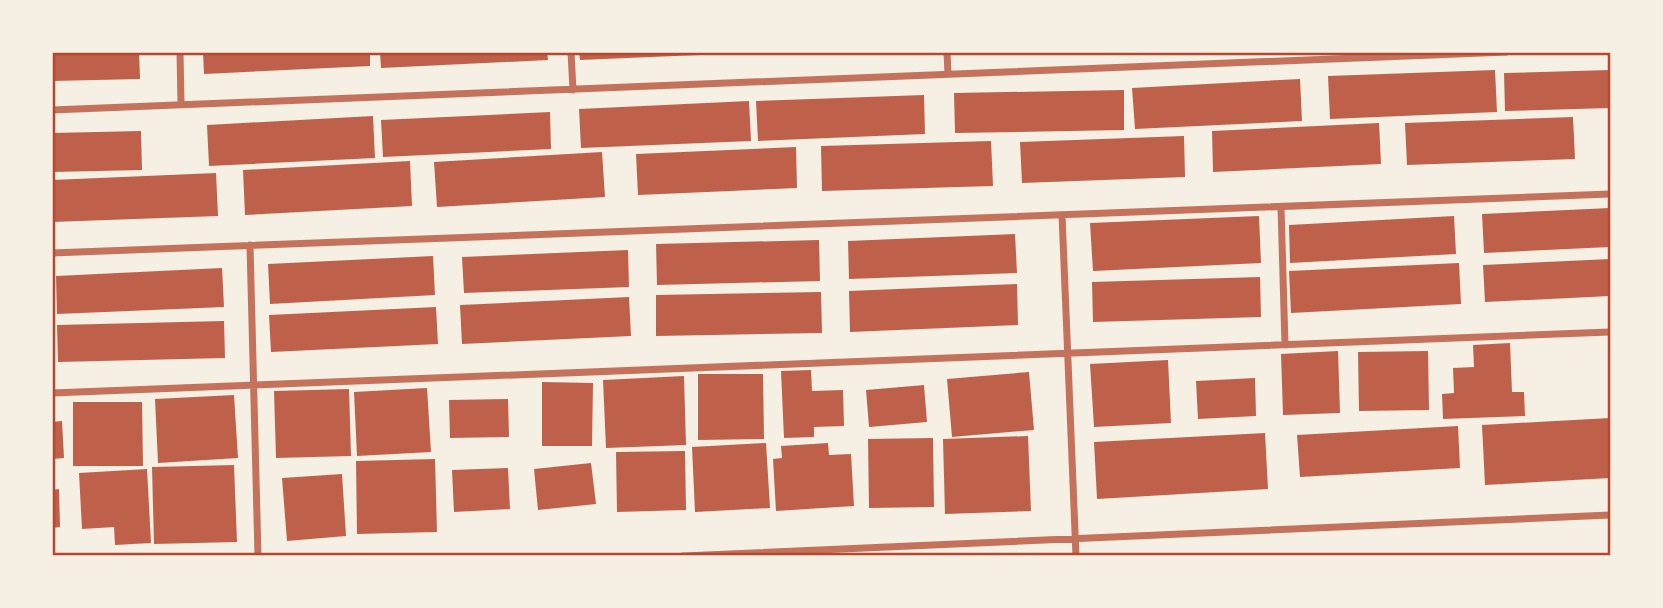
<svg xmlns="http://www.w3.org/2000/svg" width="1663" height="608" font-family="'Playfair Display',serif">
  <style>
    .building { fill: #bf614a }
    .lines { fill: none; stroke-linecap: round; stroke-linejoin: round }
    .minor { stroke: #c5725c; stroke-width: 7 }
    .neatline { fill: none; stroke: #b5482f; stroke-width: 2.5 }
  </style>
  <rect width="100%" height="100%" fill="#f6efe4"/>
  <path class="building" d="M 52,52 L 139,52 L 140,79 L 52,81 Z
    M 203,52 L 370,52 L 370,66 L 204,74 Z
    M 380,52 L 547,52 L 548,60 L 381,68 Z
    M 579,52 L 699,52 L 699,55 L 580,60 Z
    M 1495,70 L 1497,112 L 1330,119 L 1328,76 Z
    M 1610,70 L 1610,108 L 1505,111 L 1504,73 Z
    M 1300,79 L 1302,121 L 1135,129 L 1132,88 Z
    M 1124,90 L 1124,130 L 955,133 L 954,93 Z
    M 924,95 L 925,134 L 758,141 L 756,101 Z
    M 749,101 L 751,141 L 581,148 L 579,109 Z
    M 550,112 L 551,149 L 383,157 L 381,120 Z
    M 373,116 L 375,158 L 209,166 L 207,125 Z
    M 1573,117 L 1575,159 L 1407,165 L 1405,123 Z
    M 1379,123 L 1381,164 L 1213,172 L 1212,131 Z
    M 141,131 L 142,170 L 52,172 L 52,133 Z
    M 1184,136 L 1185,177 L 1022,183 L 1020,142 Z
    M 991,141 L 993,186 L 822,191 L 821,146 Z
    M 796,147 L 797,188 L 638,195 L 636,154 Z
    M 602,152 L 605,197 L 437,207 L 434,162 Z
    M 410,161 L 412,206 L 245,215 L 243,170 Z
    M 216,173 L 218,216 L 52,222 L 52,180 Z
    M 1610,208 L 1610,247 L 1484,253 L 1482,214 Z
    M 1259,216 L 1261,263 L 1093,271 L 1090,223 Z
    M 1454,216 L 1456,254 L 1290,263 L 1289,225 Z
    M 1015,234 L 1017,273 L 849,279 L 848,241 Z
    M 819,240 L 820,281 L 657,285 L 656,244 Z
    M 628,250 L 629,287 L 464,293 L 462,257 Z
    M 433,256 L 435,295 L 270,304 L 268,264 Z
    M 1610,259 L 1610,296 L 1485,302 L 1483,265 Z
    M 1459,263 L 1461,304 L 1291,313 L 1289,271 Z
    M 222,268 L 224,307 L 57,314 L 56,276 Z
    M 1260,277 L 1261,317 L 1093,322 L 1092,282 Z
    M 1017,284 L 1018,325 L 850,332 L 849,291 Z
    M 821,292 L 822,333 L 656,336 L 656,295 Z
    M 629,297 L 631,336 L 462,344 L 460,305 Z
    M 436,307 L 438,344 L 271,352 L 269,315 Z
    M 224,321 L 225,358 L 58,362 L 57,325 Z
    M 1510,343 L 1512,392 L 1524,392 L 1525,416 L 1443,419 L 1442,394 L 1454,393 L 1453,368 L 1474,367 L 1473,345 Z
    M 1338,351 L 1340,413 L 1283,415 L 1281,354 Z
    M 1428,351 L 1429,410 L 1359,411 L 1358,352 Z
    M 1168,360 L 1171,423 L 1094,427 L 1090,364 Z
    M 811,370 L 812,391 L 843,390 L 844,426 L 814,427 L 814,437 L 784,438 L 781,371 Z
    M 1029,372 L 1034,430 L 952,437 L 947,379 Z
    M 698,374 L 763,374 L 764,439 L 698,440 Z
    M 684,376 L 686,445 L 606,448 L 603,380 Z
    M 1255,378 L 1256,416 L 1198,419 L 1196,381 Z
    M 542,382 L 593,383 L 592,446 L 542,446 Z
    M 924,385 L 927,422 L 869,427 L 866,390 Z
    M 427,388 L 431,452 L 357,456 L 354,392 Z
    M 349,389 L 351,456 L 276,458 L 274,391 Z
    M 234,395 L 238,458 L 158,463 L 155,399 Z
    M 508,399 L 509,437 L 450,438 L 449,400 Z
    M 73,402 L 142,402 L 143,466 L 73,466 Z
    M 1610,418 L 1610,478 L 1485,485 L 1482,425 Z
    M 62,421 L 64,458 L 52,459 L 52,422 Z
    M 1458,426 L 1460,468 L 1300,477 L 1297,435 Z
    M 1265,433 L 1268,489 L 1097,499 L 1094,442 Z
    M 1028,436 L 1031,511 L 945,514 L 943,439 Z
    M 933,438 L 934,507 L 869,508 L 868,439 Z
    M 766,443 L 770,508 L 695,512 L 692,447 Z
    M 828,443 L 829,455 L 851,454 L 854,506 L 776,511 L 773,459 L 782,458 L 781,446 Z
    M 685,451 L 686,510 L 617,512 L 616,452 Z
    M 435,459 L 437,532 L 357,534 L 356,461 Z
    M 591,463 L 596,504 L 538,510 L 534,469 Z
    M 234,465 L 237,542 L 154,544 L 152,467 Z
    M 508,468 L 510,509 L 454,512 L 452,470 Z
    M 147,469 L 151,543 L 115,545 L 114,527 L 82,529 L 79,473 Z
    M 342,474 L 346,536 L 287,541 L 282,478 Z
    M 59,489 L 60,527 L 52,528 L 52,490 Z"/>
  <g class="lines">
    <path class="minor" d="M 180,52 L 181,103
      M 571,52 L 573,90
      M 947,52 L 948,74
      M 52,110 L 1507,52
      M 1281,207 L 1285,345
      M 1062,215 L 1076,556
      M 250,245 L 258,556
      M 52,253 L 1610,194
      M 52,393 L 1610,332
      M 683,556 L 1610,515"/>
  </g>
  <rect width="1663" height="608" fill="none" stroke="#f6efe4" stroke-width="108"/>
  <rect x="54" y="54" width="1555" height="500" class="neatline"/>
</svg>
